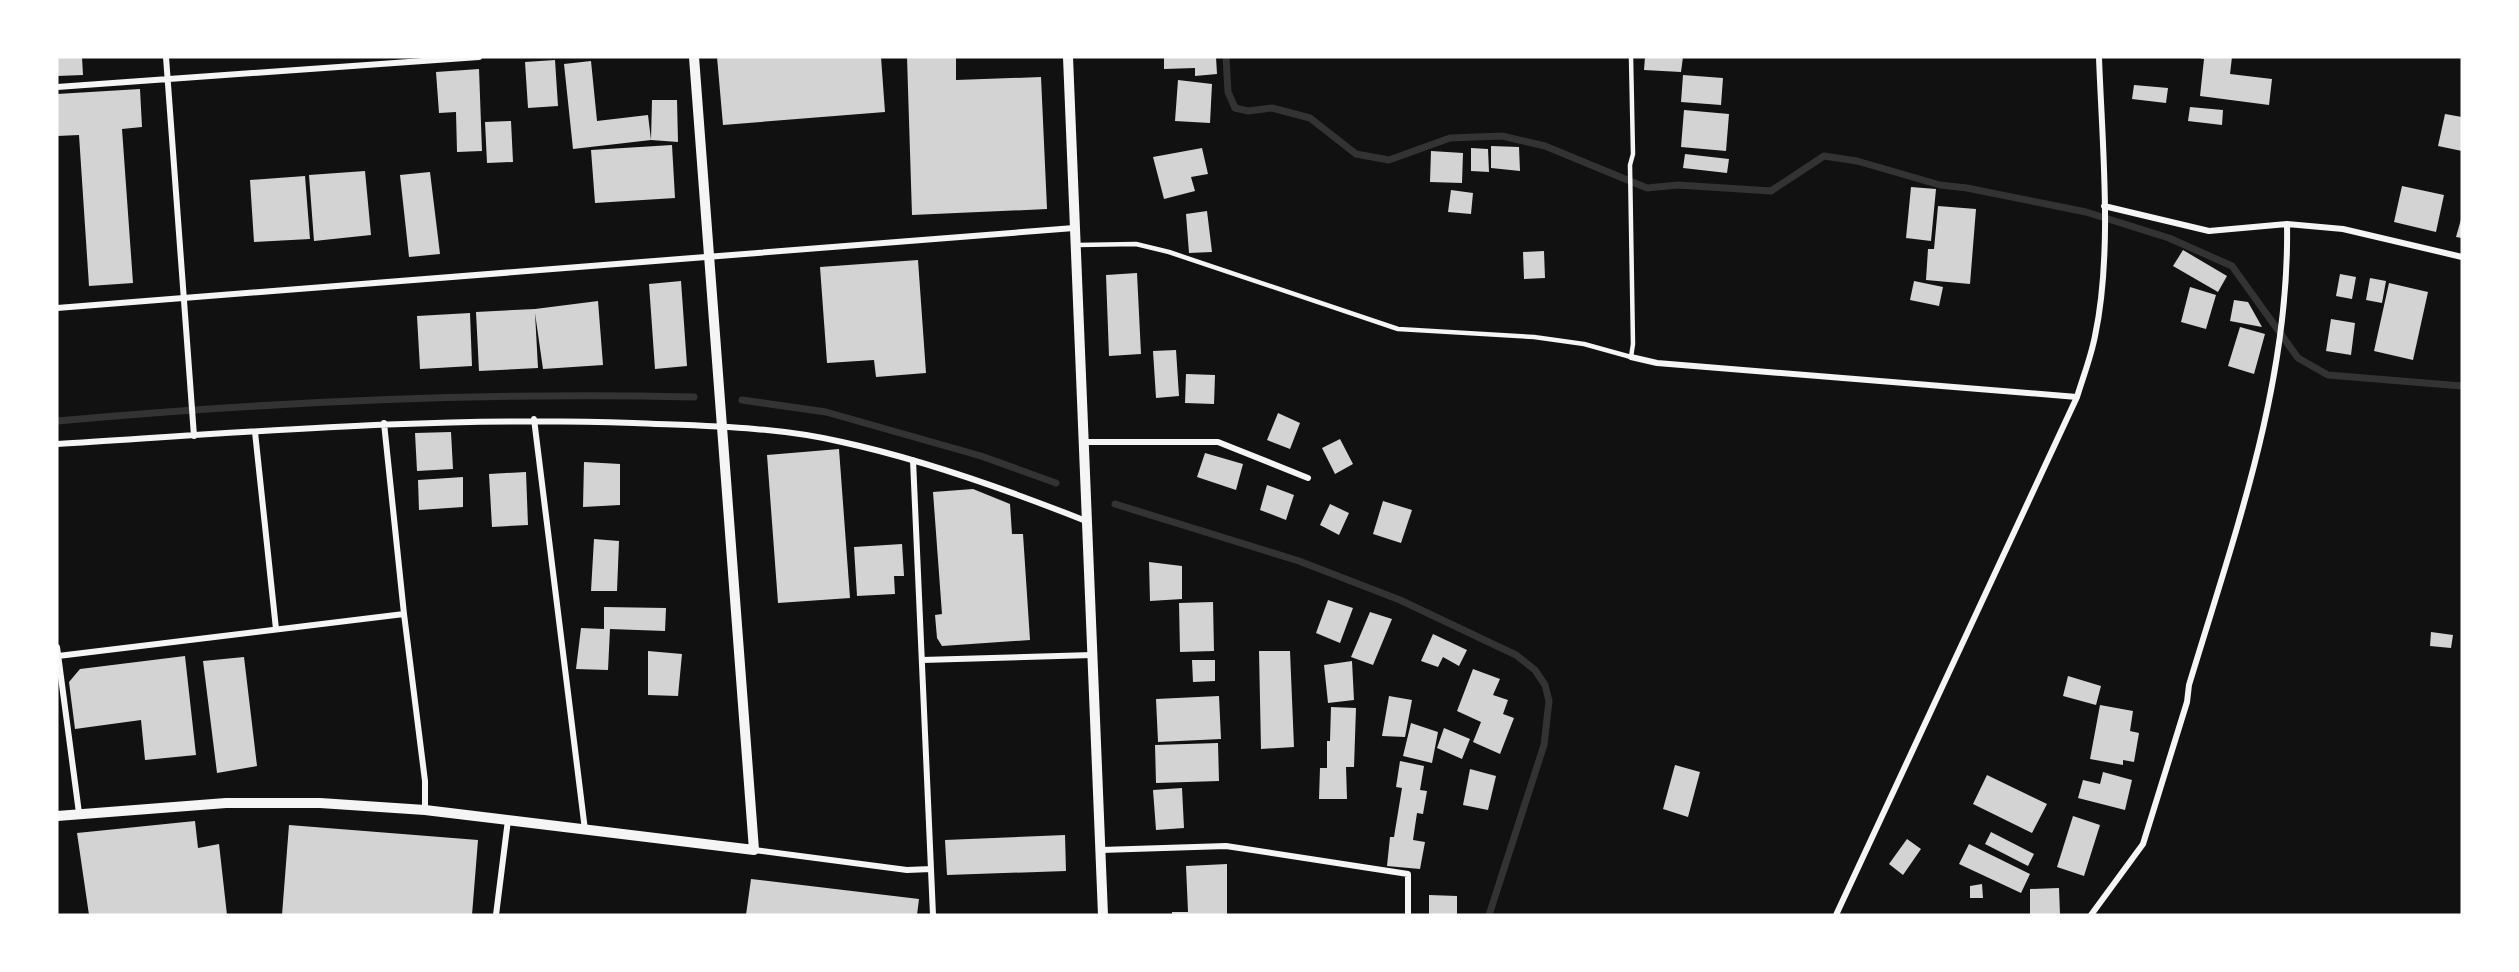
<svg xmlns="http://www.w3.org/2000/svg" width="2519" height="972" font-family="Literata,serif">
  <style>
    .lines { fill: none; stroke-linecap: round; stroke-linejoin: round }
    .stream { stroke: #333; stroke-width: 7 }
    .building { fill: #d3d3d3 }
    .service { stroke: #f5f5f5; stroke-width: 4.5 }
    .minor { stroke: #f5f5f5; stroke-width: 6 }
    .tertiary { stroke: #f5f5f5; stroke-width: 10 }
  </style>
  <rect width="100%" height="100%" fill="#111"/>
  <g class="lines">
    <path class="stream" d="M 1226,57 L 1228,92 L 1235,108 L 1248,111 L 1272,108 L 1310,118 L 1356,154 L 1389,160 L 1450,138 L 1502,136 L 1545,146 L 1647,188 L 1678,185 L 1771,191 L 1824,156 L 1857,161 L 1940,185 L 1967,188 L 2086,212 L 2169,238 L 2232,266 L 2298,358 L 2328,375 L 2462,386
      M 742,400 L 826,412 L 981,456 L 1056,483
      M 57,421 C 268,402 482,392 694,397
      M 1115,504 L 1299,561 L 1400,600 L 1516,655 L 1535,670 L 1545,685 L 1549,701 L 1544,745 L 1489,915"/>
  </g>
  <path class="building" d="M 57,57 L 82,57 L 83,75 L 57,76 Z
    M 717,57 L 881,57 L 885,112 L 723,125 Z
    M 907,57 L 956,57 L 956,80 L 1041,77 L 1047,209 L 912,215 Z
    M 1164,57 L 1216,57 L 1217,74 L 1195,76 L 1195,68 L 1164,69 Z
    M 1645,57 L 1683,57 L 1681,72 L 1644,70 Z
    M 2196,57 L 2232,57 L 2230,74 L 2272,79 L 2269,105 L 2200,96 L 2204,59 Z
    M 555,60 L 558,106 L 528,108 L 525,62 Z
    M 591,61 L 597,121 L 648,115 L 651,140 L 573,149 L 564,64 Z
    M 479,69 L 482,151 L 457,152 L 456,112 L 439,113 L 436,72 Z
    M 1683,75 L 1723,78 L 1721,105 L 1681,102 Z
    M 1178,80 L 1212,84 L 1210,123 L 1175,121 Z
    M 2134,85 L 2168,88 L 2166,103 L 2132,99 Z
    M 140,89 L 142,127 L 122,129 L 133,283 L 89,286 L 79,135 L 57,136 L 57,94 Z
    M 652,100 L 677,100 L 678,142 L 651,140 Z
    M 2190,107 L 2223,110 L 2222,125 L 2188,121 Z
    M 1684,110 L 1729,114 L 1726,151 L 1681,147 Z
    M 2445,114 L 2462,117 L 2462,151 L 2438,146 Z
    M 511,121 L 513,162 L 487,163 L 485,122 Z
    M 672,145 L 675,198 L 595,203 L 591,150 Z
    M 1491,146 L 1519,147 L 1520,171 L 1491,168 Z
    M 1202,148 L 1208,174 L 1191,177 L 1195,191 L 1164,199 L 1153,157 Z
    M 1471,148 L 1488,149 L 1489,172 L 1471,171 Z
    M 1431,151 L 1463,153 L 1462,183 L 1430,182 Z
    M 1685,154 L 1729,159 L 1727,173 L 1683,168 Z
    M 365,171 L 371,235 L 314,241 L 309,175 Z
    M 430,172 L 440,254 L 409,257 L 400,175 Z
    M 305,176 L 310,239 L 254,242 L 250,180 Z
    M 2402,186 L 2444,195 L 2436,232 L 2394,222 Z
    M 1911,187 L 1936,189 L 1931,241 L 1906,238 Z
    M 1451,190 L 1473,193 L 1471,214 L 1448,212 Z
    M 1938,206 L 1976,209 L 1970,284 L 1926,280 L 1928,249 L 1934,249 Z
    M 1207,211 L 1212,252 L 1189,253 L 1186,214 Z
    M 2462,216 L 2462,238 L 2456,237 Z
    M 2183,250 L 2227,276 L 2218,292 L 2173,266 Z
    M 1544,251 L 1545,278 L 1524,279 L 1523,252 Z
    M 918,260 L 926,373 L 876,377 L 874,360 L 827,363 L 820,267 Z
    M 1137,273 L 1141,354 L 1109,356 L 1106,275 Z
    M 2340,274 L 2356,277 L 2352,299 L 2336,296 Z
    M 2370,278 L 2386,281 L 2382,303 L 2366,300 Z
    M 681,281 L 687,366 L 655,369 L 649,284 Z
    M 1914,281 L 1943,287 L 1939,306 L 1910,300 Z
    M 2389,283 L 2428,292 L 2413,360 L 2374,351 Z
    M 2190,287 L 2216,295 L 2206,329 L 2181,322 Z
    M 2234,300 L 2248,302 L 2262,327 L 2230,321 Z
    M 598,301 L 603,365 L 543,369 L 535,313 L 538,368 L 479,371 L 476,312 L 535,309 Z
    M 470,313 L 472,366 L 420,369 L 417,316 Z
    M 2331,319 L 2355,323 L 2351,355 L 2326,351 Z
    M 2240,327 L 2265,334 L 2254,374 L 2228,366 Z
    M 1176,350 L 1179,396 L 1156,398 L 1153,351 Z
    M 1186,374 L 1215,375 L 1214,404 L 1185,403 Z
    M 1278,413 L 1300,423 L 1290,449 L 1267,440 Z
    M 451,432 L 453,469 L 417,471 L 415,433 Z
    M 1340,439 L 1353,464 L 1335,474 L 1322,448 Z
    M 839,449 L 850,598 L 778,603 L 767,455 Z
    M 1205,453 L 1243,464 L 1236,490 L 1197,477 Z
    M 584,462 L 620,464 L 620,505 L 583,507 Z
    M 526,472 L 528,525 L 492,527 L 489,474 Z
    M 463,477 L 463,507 L 419,510 L 418,480 Z
    M 1267,485 L 1294,495 L 1286,520 L 1260,510 Z
    M 973,489 L 1010,504 L 1012,534 L 1023,534 L 1030,640 L 942,646 L 937,638 L 935,615 L 942,614 L 933,492 Z
    M 1383,501 L 1412,510 L 1401,543 L 1373,534 Z
    M 1330,504 L 1349,513 L 1339,535 L 1320,525 Z
    M 594,539 L 619,541 L 617,591 L 591,591 Z
    M 902,544 L 904,576 L 894,576 L 895,594 L 857,596 L 854,547 Z
    M 1149,562 L 1182,566 L 1182,599 L 1150,601 Z
    M 1328,600 L 1353,608 L 1340,643 L 1316,633 Z
    M 1213,602 L 1214,651 L 1180,652 L 1179,603 Z
    M 604,607 L 666,608 L 665,631 L 610,629 L 608,670 L 576,669 L 581,628 L 604,629 Z
    M 1370,612 L 1392,619 L 1373,665 L 1351,657 Z
    M 2431,632 L 2453,635 L 2451,648 L 2430,646 Z
    M 1433,634 L 1467,650 L 1459,666 L 1443,657 L 1438,667 L 1421,661 Z
    M 648,651 L 682,654 L 678,696 L 648,695 Z
    M 1259,651 L 1290,651 L 1294,747 L 1261,749 Z
    M 185,656 L 196,755 L 145,760 L 141,720 L 75,729 L 69,682 L 80,669 Z
    M 244,657 L 257,766 L 217,773 L 203,661 Z
    M 1192,660 L 1215,660 L 1215,681 L 1193,682 Z
    M 1352,661 L 1354,700 L 1328,703 L 1324,665 Z
    M 1473,669 L 1500,679 L 1493,695 L 1508,700 L 1503,714 L 1514,718 L 1500,754 L 1473,742 L 1481,722 L 1457,711 Z
    M 2068,676 L 2101,686 L 2096,705 L 2063,696 Z
    M 1219,696 L 1221,739 L 1158,742 L 1156,699 Z
    M 1389,696 L 1412,700 L 1405,737 L 1382,736 Z
    M 2100,705 L 2133,711 L 2130,731 L 2139,733 L 2134,762 L 2123,760 L 2123,765 L 2090,759 Z
    M 1331,707 L 1356,708 L 1354,767 L 1346,767 L 1347,799 L 1319,799 L 1320,768 L 1327,768 L 1327,741 L 1330,741 Z
    M 1411,723 L 1438,732 L 1432,763 L 1403,756 Z
    M 1444,728 L 1470,739 L 1462,759 L 1437,748 Z
    M 1218,743 L 1219,781 L 1156,783 L 1155,745 Z
    M 1400,761 L 1424,766 L 1420,790 L 1427,791 L 1423,814 L 1417,813 L 1413,840 L 1425,842 L 1420,869 L 1387,866 L 1390,837 L 1394,837 L 1402,788 L 1396,787 Z
    M 1675,765 L 1700,772 L 1688,817 L 1663,809 Z
    M 1470,769 L 1496,776 L 1488,810 L 1463,805 Z
    M 2103,772 L 2132,780 L 2125,810 L 2078,798 L 2083,780 L 2100,784 Z
    M 1987,775 L 2047,804 L 2032,833 L 1973,804 Z
    M 1182,788 L 1184,828 L 1156,830 L 1153,790 Z
    M 2073,816 L 2100,825 L 2084,876 L 2057,867 Z
    M 195,821 L 198,848 L 219,844 L 227,915 L 89,915 L 77,833 Z
    M 289,825 L 478,840 L 472,915 L 282,915 Z
    M 1991,832 L 2034,854 L 2028,866 L 1985,844 Z
    M 1065,835 L 1066,871 L 947,875 L 945,840 Z
    M 1907,839 L 1921,849 L 1903,875 L 1889,864 Z
    M 1969,844 L 2030,874 L 2021,893 L 1959,864 Z
    M 1227,864 L 1227,915 L 1172,915 L 1172,912 L 1188,912 L 1186,866 Z
    M 751,879 L 919,899 L 917,915 L 746,915 Z
    M 1982,884 L 1983,898 L 1970,898 L 1970,886 Z
    M 2059,888 L 2060,915 L 2030,915 L 2030,889 Z
    M 1429,895 L 1457,896 L 1457,915 L 1429,915 Z"/>
  <g class="lines">
    <path class="service" d="M 1077,245 L 1136,244 L 1169,252 L 1398,329 L 1534,337 L 1584,344 L 1631,357 L 1633,344 L 1630,165 L 1633,154 L 1631,57"/>
    <path class="minor" d="M 166,57 L 194,436
      M 57,87 L 479,57
      M 2104,206 L 2209,231 L 2287,224 L 2343,229 L 2462,257
      M 57,308 L 1074,228
      M 1631,357 L 1657,363 L 2077,397
      M 534,419 L 585,830
      M 384,423 L 404,614 L 425,781 L 425,810
      M 255,432 L 276,629
      M 1083,442 L 1218,442 L 1308,478
      M 57,444 C 249,432 441,416 633,423 C 703,426 774,426 842,442 C 925,460 1008,490 1086,521
      M 913,460 L 933,915
      M 57,647 L 79,813
      M 58,656 L 404,614
      M 922,660 L 1092,655
      M 754,850 L 907,870 L 931,869
      M 1101,850 L 1226,846 L 1408,874 L 1408,915
      M 496,915 L 508,820
      M 1836,915 L 2077,397 C 2083,377 2091,357 2095,336 C 2113,252 2102,143 2099,57
      M 2091,915 L 2143,844 L 2187,702 L 2189,685 C 2234,536 2290,382 2287,224"/>
    <path class="tertiary" d="M 1068,57 L 1103,915
      M 57,816 L 226,803 L 320,803 L 425,810 L 754,850 L 694,57"/>
  </g>
  <rect width="2519" height="972" fill="none" stroke="#ffffff" stroke-width="117"/>
</svg>
